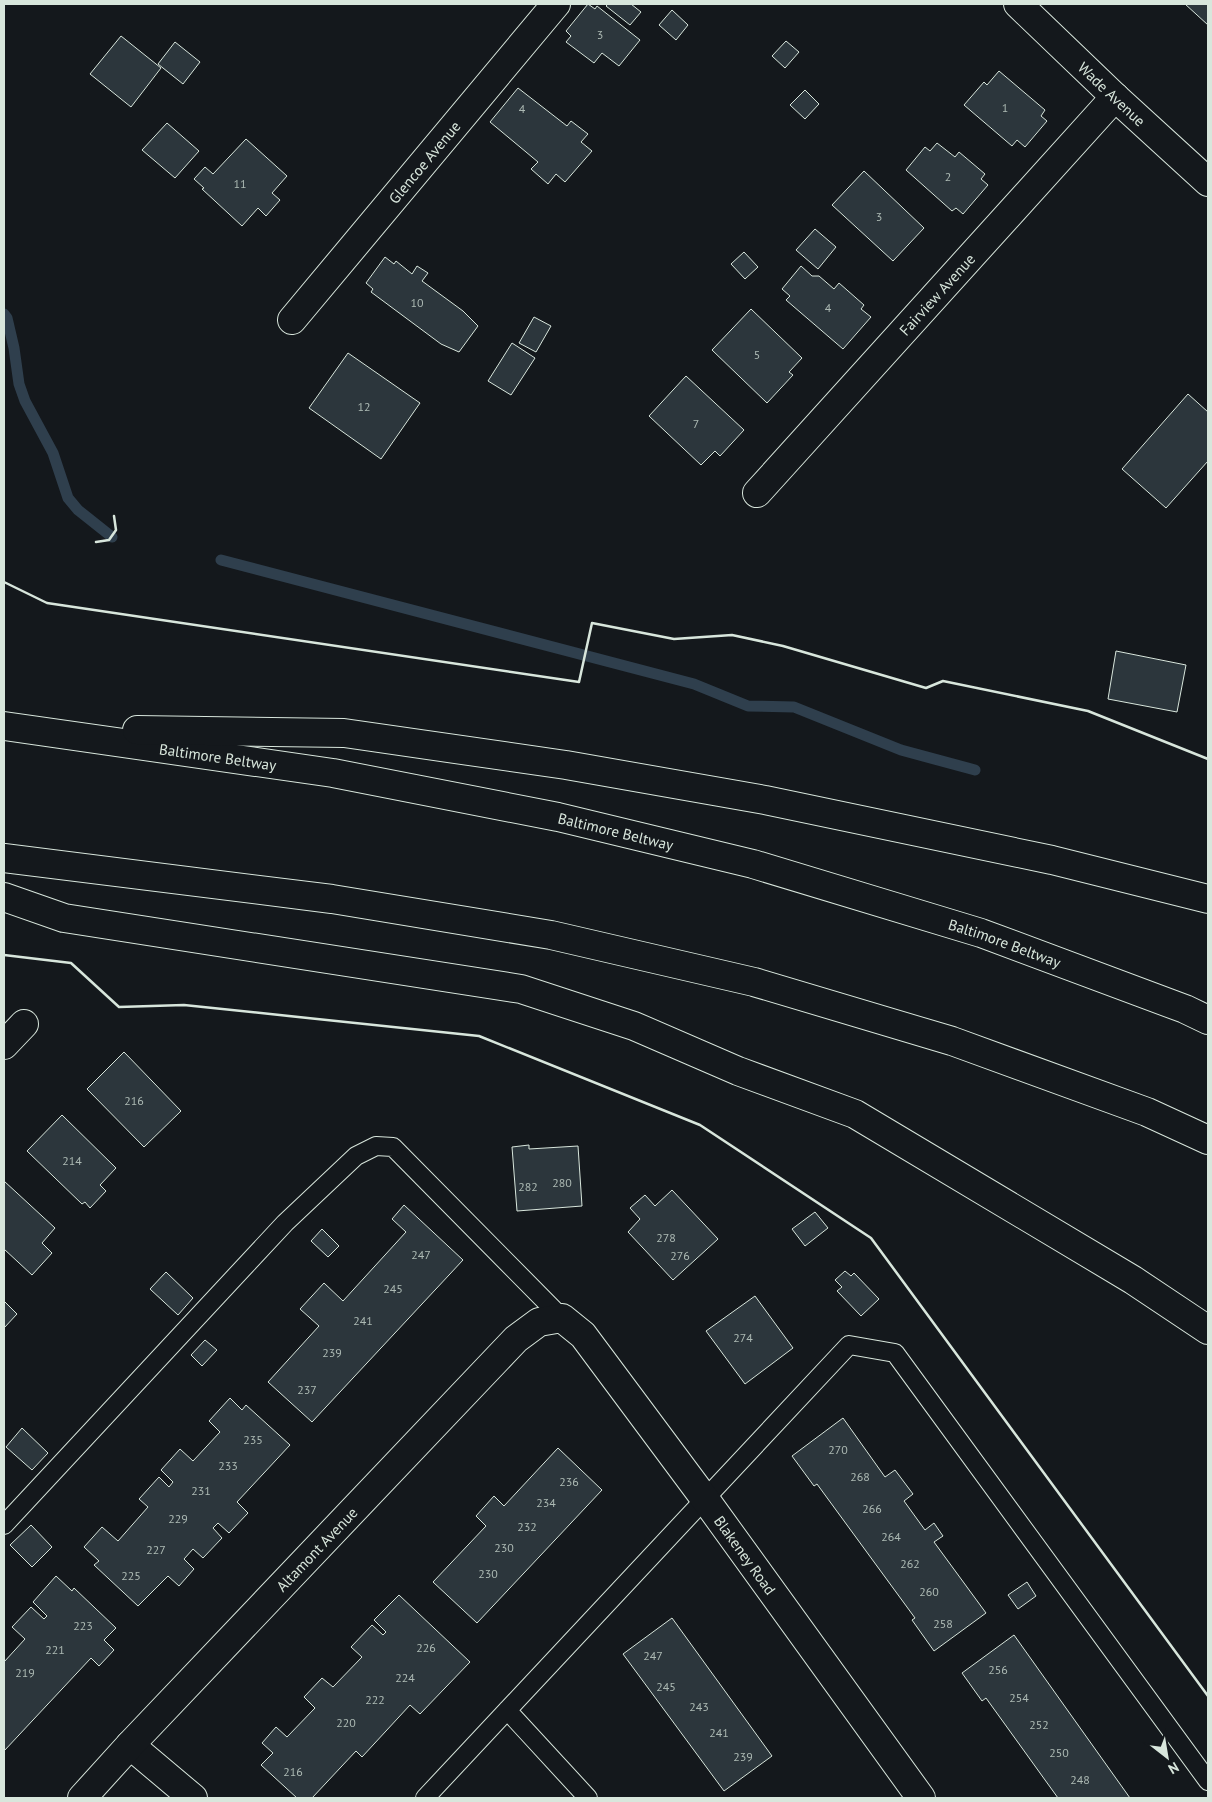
<svg xmlns="http://www.w3.org/2000/svg" width="1212" height="1802" font-family="'PT Sans',sans-serif">
  <style>
    .lines { fill: none; stroke-linecap: round; stroke-linejoin: round }
    .stream { stroke: #2f3f4d; stroke-width: 11 }
    .building { fill: #2c363c; stroke: #d8e6dc }
    .service-casing { stroke: #d8e6dc; stroke-width: 20 }
    .minor-casing { stroke: #d8e6dc; stroke-width: 30 }
    .motorway-casing { stroke: #d8e6dc; stroke-width: 30 }
    .service { stroke: #14181c; stroke-width: 18 }
    .minor { stroke: #14181c; stroke-width: 28 }
    .motorway { stroke: #14181c; stroke-width: 28 }
    .wall { stroke: #d8e6dc; stroke-width: 2.5 }
    .labels { text-anchor: middle; dominant-baseline: central; stroke-width: 4; stroke-linejoin: round; paint-order: stroke }
    .number-label { font-size: 12px; fill: #adbab4 }
    .street-label { font-size: 15px; fill: #d8e6dc; stroke: #14181c }
  </style>
  <rect width="100%" height="100%" fill="#14181c"/>
  <g class="lines">
    <path class="stream" d="M 4,314 L 7,318 L 14,348 L 19,384 L 25,401 L 53,453 L 68,498 L 78,510 L 112,537
      M 221,560 L 694,684 L 748,706 L 794,707 L 901,750 L 975,770"/>
  </g>
  <path class="building" d="M 588,4 L 595,9 L 597,6 L 640,40 L 619,66 L 602,53 L 594,63 L 566,42 L 571,36 L 566,31 Z
    M 608,4 L 631,4 L 641,12 L 630,25 L 606,6 Z
    M 1185,4 L 1208,4 L 1208,25 Z
    M 672,10 L 688,25 L 676,40 L 659,25 Z
    M 121,36 L 161,68 L 131,107 L 90,74 Z
    M 786,41 L 799,52 L 785,68 L 772,56 Z
    M 175,42 L 200,62 L 183,84 L 158,64 Z
    M 999,71 L 1045,110 L 1041,116 L 1047,121 L 1025,147 L 1017,140 L 1012,146 L 964,105 L 984,82 L 987,85 Z
    M 518,88 L 567,126 L 571,121 L 588,134 L 581,142 L 592,151 L 565,182 L 556,174 L 548,184 L 531,169 L 538,162 L 490,122 Z
    M 805,90 L 819,104 L 805,119 L 790,105 Z
    M 167,123 L 199,151 L 175,178 L 142,150 Z
    M 246,139 L 287,176 L 272,193 L 280,200 L 266,216 L 258,208 L 242,226 L 202,189 L 204,188 L 194,179 L 205,167 L 213,174 Z
    M 937,143 L 955,157 L 959,152 L 985,174 L 981,179 L 988,185 L 963,214 L 956,208 L 952,211 L 906,170 L 925,147 L 930,151 Z
    M 864,171 L 924,228 L 893,261 L 832,205 Z
    M 815,229 L 836,247 L 818,269 L 796,250 Z
    M 744,252 L 758,267 L 745,279 L 731,264 Z
    M 385,257 L 394,264 L 396,261 L 412,274 L 417,266 L 428,273 L 422,281 L 463,311 L 478,326 L 459,352 L 441,344 L 371,292 L 373,289 L 366,283 Z
    M 801,266 L 812,276 L 819,276 L 834,289 L 839,283 L 864,305 L 861,309 L 871,317 L 843,349 L 786,300 L 790,296 L 782,289 Z
    M 751,309 L 802,358 L 789,372 L 793,375 L 767,403 L 712,350 Z
    M 534,317 L 551,326 L 536,352 L 519,343 Z
    M 512,343 L 535,358 L 511,395 L 488,381 Z
    M 348,353 L 420,403 L 381,459 L 309,408 Z
    M 686,376 L 744,430 L 720,456 L 715,451 L 701,465 L 649,416 Z
    M 1188,394 L 1208,412 L 1208,461 L 1166,508 L 1122,469 Z
    M 1116,651 L 1186,665 L 1177,712 L 1108,699 Z
    M 124,1052 L 181,1111 L 144,1147 L 87,1089 Z
    M 62,1115 L 116,1168 L 100,1185 L 106,1191 L 90,1208 L 85,1202 L 82,1204 L 27,1151 Z
    M 529,1145 L 529,1149 L 578,1146 L 582,1206 L 517,1211 L 512,1147 Z
    M 4,1181 L 55,1228 L 42,1243 L 52,1253 L 32,1275 L 4,1249 Z
    M 672,1190 L 718,1239 L 673,1280 L 628,1232 L 640,1219 L 630,1208 L 645,1195 L 655,1206 Z
    M 404,1205 L 463,1260 L 312,1422 L 268,1382 L 319,1326 L 300,1309 L 324,1283 L 343,1301 L 406,1232 L 392,1219 Z
    M 815,1212 L 828,1228 L 805,1246 L 792,1229 Z
    M 322,1229 L 339,1246 L 328,1257 L 311,1241 Z
    M 845,1271 L 851,1276 L 854,1273 L 879,1299 L 861,1316 L 837,1291 L 842,1287 L 835,1280 Z
    M 166,1272 L 193,1298 L 178,1315 L 150,1289 Z
    M 755,1296 L 793,1348 L 745,1384 L 706,1331 Z
    M 4,1301 L 17,1314 L 4,1328 Z
    M 205,1340 L 217,1350 L 202,1366 L 191,1355 Z
    M 230,1398 L 242,1410 L 246,1405 L 290,1445 L 237,1502 L 248,1513 L 229,1533 L 218,1523 L 213,1528 L 222,1538 L 203,1558 L 193,1549 L 184,1559 L 194,1569 L 179,1586 L 168,1576 L 138,1606 L 94,1565 L 99,1561 L 84,1547 L 102,1527 L 118,1541 L 148,1507 L 139,1499 L 159,1477 L 169,1487 L 173,1482 L 161,1470 L 180,1449 L 193,1461 L 220,1432 L 209,1421 Z
    M 843,1418 L 885,1477 L 895,1470 L 913,1494 L 904,1501 L 925,1530 L 934,1523 L 943,1536 L 934,1542 L 986,1613 L 934,1651 L 912,1620 L 915,1618 L 817,1484 L 814,1486 L 792,1456 Z
    M 22,1428 L 48,1453 L 32,1470 L 6,1447 Z
    M 558,1448 L 602,1490 L 477,1623 L 433,1582 L 486,1526 L 476,1516 L 494,1496 L 504,1506 Z
    M 31,1525 L 52,1547 L 32,1567 L 10,1545 Z
    M 56,1576 L 72,1591 L 74,1588 L 116,1628 L 104,1640 L 114,1650 L 99,1666 L 91,1658 L 4,1751 L 4,1662 L 25,1639 L 12,1627 L 31,1607 L 44,1619 L 47,1616 L 33,1602 Z
    M 1027,1582 L 1036,1596 L 1018,1609 L 1008,1595 Z
    M 399,1595 L 470,1662 L 420,1714 L 410,1705 L 362,1757 L 356,1751 L 312,1798 L 297,1798 L 261,1765 L 273,1753 L 262,1743 L 276,1727 L 287,1737 L 315,1708 L 304,1697 L 322,1678 L 333,1687 L 362,1657 L 351,1647 L 372,1625 L 383,1635 L 386,1632 L 374,1620 Z
    M 672,1618 L 772,1756 L 724,1791 L 623,1654 Z
    M 1014,1635 L 1130,1798 L 1058,1798 L 986,1698 L 982,1701 L 962,1673 Z"/>
  <g class="lines">
    <defs>
      <path id="service" d="M 4,1525 L 285,1223 L 356,1156 L 376,1146 L 393,1147 L 562,1318
        M 507,1710 L 588,1798
        M 425,1798 L 849,1345 L 895,1353 L 1208,1781"/>
      <g id="minor">
        <path id="s1" d="M 1018,4 L 1115,97 L 1208,182"/>
        <path id="s2" d="M 292,320 L 556,4"/>
        <path id="s3" d="M 757,493 L 1115,97"/>
        <path d="M 4,1045 L 24,1024"/>
        <path d="M 130,1745 L 193,1798"/>
        <path id="s4" d="M 82,1798 L 130,1745 L 516,1339 L 539,1322 L 562,1318 L 583,1335 L 705,1499 L 921,1798"/>
      </g>
      <g id="motorway">
        <path id="s5" d="M 4,726 L 333,773 L 558,817 L 753,864 L 981,933 L 1185,1009 L 1208,1020"/>
        <path d="M 137,730 L 344,733 L 566,765 L 765,800 L 1052,860 L 1208,899"/>
        <path d="M 4,858 L 332,899 L 551,935 L 754,982 L 952,1041 L 1147,1112 L 1208,1140"/>
        <path d="M 4,897 L 64,918 L 521,989 L 634,1026 L 738,1071 L 855,1114 L 1133,1280 L 1208,1330"/>
      </g>
    </defs>
    <use href="#service" class="service-casing"/>
    <use href="#minor" class="minor-casing"/>
    <use href="#motorway" class="motorway-casing"/>
    <use href="#service" class="service"/>
    <use href="#minor" class="minor"/>
    <use href="#motorway" class="motorway"/>
    <path class="wall" d="M 96,542 L 109,540 L 116,530 L 114,516
      M 4,582 L 47,603 L 579,682 L 592,623 L 674,639 L 732,635 L 783,646 L 926,688 L 943,681 L 1088,711 L 1208,759
      M 4,955 L 71,963 L 119,1007 L 184,1005 L 479,1036 L 700,1125 L 871,1238 L 1208,1696"/>
  </g>
  <g class="labels">
    <g class="number-label">
      <text x="600" y="34">3</text>
      <text x="1005" y="107">1</text>
      <text x="522" y="108">4</text>
      <text x="948" y="176">2</text>
      <text x="240" y="183">11</text>
      <text x="879" y="216">3</text>
      <text x="417" y="302">10</text>
      <text x="828" y="307">4</text>
      <text x="757" y="354">5</text>
      <text x="364" y="406">12</text>
      <text x="696" y="423">7</text>
      <text x="134" y="1100">216</text>
      <text x="72" y="1160">214</text>
      <text x="562" y="1182">280</text>
      <text x="528" y="1186">282</text>
      <text x="666" y="1237">278</text>
      <text x="421" y="1254">247</text>
      <text x="680" y="1255">276</text>
      <text x="393" y="1288">245</text>
      <text x="363" y="1320">241</text>
      <text x="743" y="1337">274</text>
      <text x="332" y="1352">239</text>
      <text x="307" y="1389">237</text>
      <text x="253" y="1439">235</text>
      <text x="838" y="1449">270</text>
      <text x="228" y="1465">233</text>
      <text x="860" y="1476">268</text>
      <text x="569" y="1481">236</text>
      <text x="201" y="1490">231</text>
      <text x="546" y="1502">234</text>
      <text x="872" y="1508">266</text>
      <text x="178" y="1518">229</text>
      <text x="527" y="1526">232</text>
      <text x="891" y="1536">264</text>
      <text x="504" y="1547">230</text>
      <text x="156" y="1549">227</text>
      <text x="910" y="1563">262</text>
      <text x="488" y="1573">230</text>
      <text x="131" y="1575">225</text>
      <text x="929" y="1591">260</text>
      <text x="943" y="1623">258</text>
      <text x="83" y="1625">223</text>
      <text x="426" y="1647">226</text>
      <text x="55" y="1649">221</text>
      <text x="653" y="1655">247</text>
      <text x="998" y="1669">256</text>
      <text x="25" y="1672">219</text>
      <text x="405" y="1677">224</text>
      <text x="666" y="1686">245</text>
      <text x="1019" y="1697">254</text>
      <text x="375" y="1699">222</text>
      <text x="699" y="1706">243</text>
      <text x="346" y="1722">220</text>
      <text x="1039" y="1724">252</text>
      <text x="719" y="1732">241</text>
      <text x="1059" y="1752">250</text>
      <text x="743" y="1756">239</text>
      <text x="293" y="1771">216</text>
      <text x="1080" y="1779">248</text>
    </g>
    <g class="street-label">
      <text stroke="none"><textPath href="#s1" startOffset="130">Wade Avenue</textPath></text>
      <text stroke="none"><textPath href="#s2" startOffset="206">Glencoe Avenue</textPath></text>
      <text stroke="none"><textPath href="#s3" startOffset="268">Fairview Avenue</textPath></text>
      <text stroke="none"><textPath href="#s5" startOffset="216">Baltimore Beltway</textPath></text>
      <text stroke="none"><textPath href="#s5" startOffset="621">Baltimore Beltway</textPath></text>
      <text stroke="none"><textPath href="#s5" startOffset="1026">Baltimore Beltway</textPath></text>
      <text stroke="none"><textPath href="#s4" startOffset="342">Altamont Avenue</textPath></text>
      <text stroke="none"><textPath href="#s4" startOffset="984">Blakeney Road</textPath></text>
    </g>
  </g>
  <rect width="1212" height="1802" fill="none" stroke="#d8e6dc" stroke-width="10"/>
  <g transform="translate(1167 1757) rotate(149)" stroke="#14181c" stroke-width="4" paint-order="stroke">
  <path d="M0-4L9 19L0 12L-9 19Z" fill="#d8e6dc"/>
  <text y="-8" font-size="14" font-weight="bold" text-anchor="middle" fill="#d8e6dc">N</text>
  </g>
</svg>
